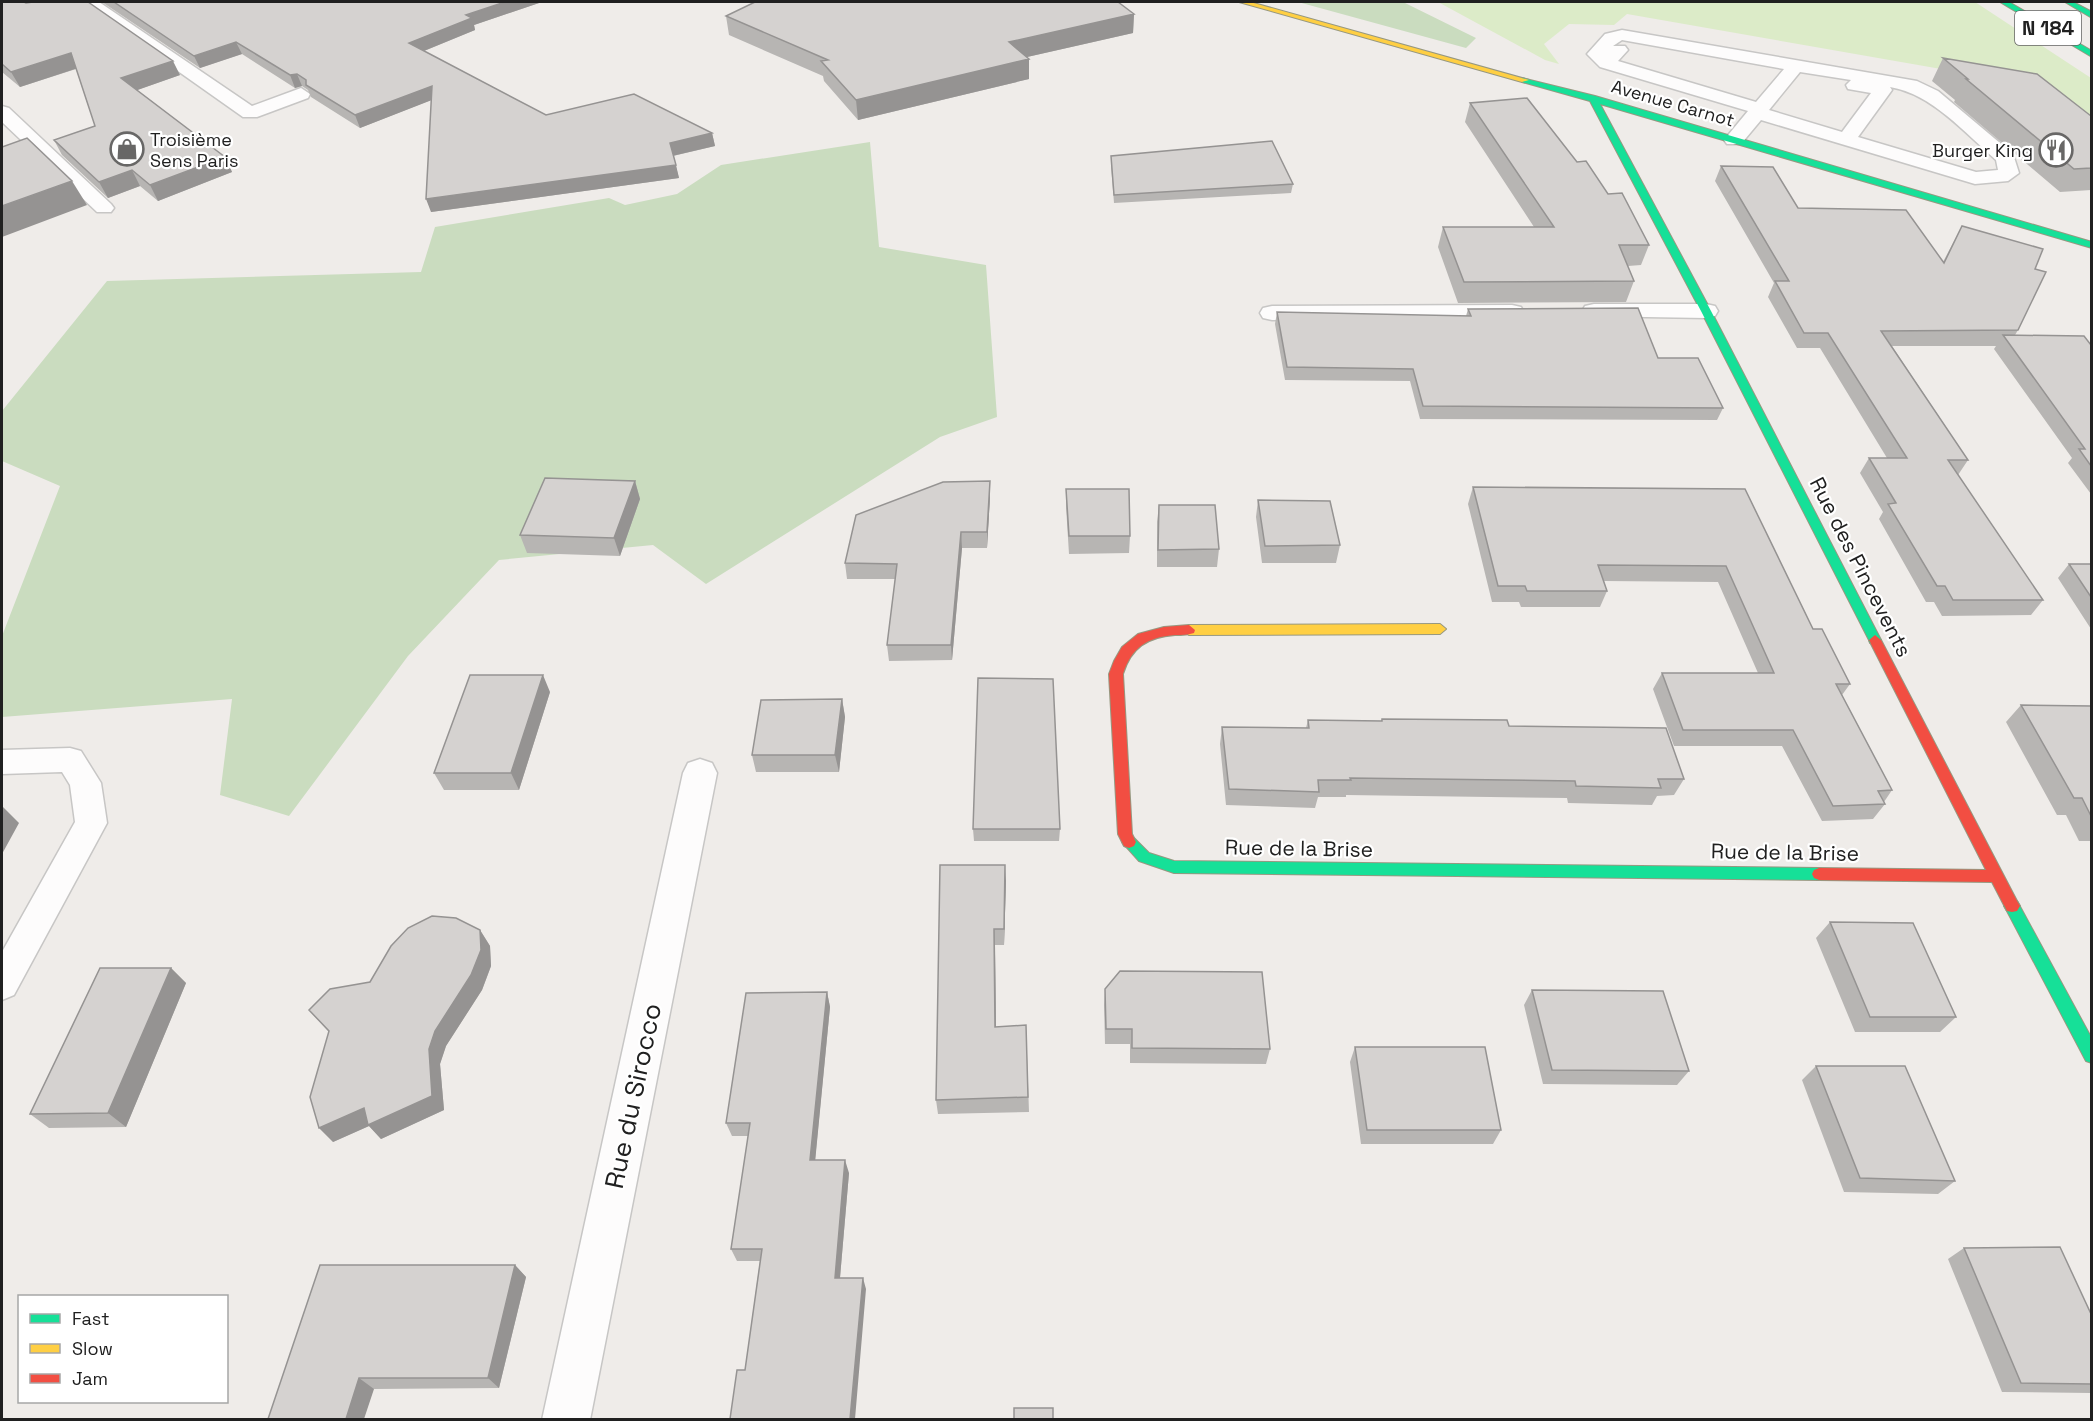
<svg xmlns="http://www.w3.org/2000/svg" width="2093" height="1421" font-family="'Space Grotesk',sans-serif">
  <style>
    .grass { fill: #dcebc8 }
    .forest { fill: #cadcbf }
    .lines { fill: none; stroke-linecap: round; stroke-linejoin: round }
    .lane-casing { stroke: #c7c6c5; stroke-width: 3 }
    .street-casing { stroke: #c7c6c5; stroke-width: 3 }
    .fast-casing { stroke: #979880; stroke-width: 2 }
    .slow-casing { stroke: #979880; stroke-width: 2 }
    .jam-casing { stroke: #979880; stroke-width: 2 }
    .lane { fill: #fdfcfc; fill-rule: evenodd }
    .street { fill: #fdfcfc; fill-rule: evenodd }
    .fast { fill: #16e098; fill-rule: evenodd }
    .slow { fill: #ffcf43; fill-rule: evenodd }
    .jam { fill: #f24e42; fill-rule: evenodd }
    .wall { fill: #b7b5b3 }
    .shaded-wall { fill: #959392 }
    .building { fill: #d5d2d0; stroke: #959392; stroke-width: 1.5 }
    .labels { text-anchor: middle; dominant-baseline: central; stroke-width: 4.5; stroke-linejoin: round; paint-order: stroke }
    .far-street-label { font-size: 18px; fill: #202020; stroke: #fff }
    .far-poi-label { font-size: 18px; fill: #202020; stroke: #fff; text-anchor: start }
    .shield { fill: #fff; stroke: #636363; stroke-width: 1.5 }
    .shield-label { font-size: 20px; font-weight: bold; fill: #202020 }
    .street-label { font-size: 21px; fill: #202020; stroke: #fff }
    .near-street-label { font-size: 26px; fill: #202020; stroke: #fff }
  </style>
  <rect width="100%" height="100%" fill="#efece9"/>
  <path class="grass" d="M 1438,2 L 1975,2 L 2091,78 L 2091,118 L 2055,89 L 1627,14 L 1614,25 L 1569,24 L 1544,44 L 1559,64 L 1545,60 Z"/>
  <path class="forest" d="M 1298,2 L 1403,2 L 1476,38 L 1466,48 Z
    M 870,142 L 879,247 L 986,265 L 997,417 L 940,437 L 706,584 L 653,545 L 499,560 L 408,656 L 289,816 L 220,795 L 232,699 L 2,717 L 2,636 L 60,486 L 2,461 L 2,411 L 107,281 L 421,272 L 435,227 L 609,198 L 625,205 L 677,194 L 721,165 Z"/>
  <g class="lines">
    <defs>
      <path id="lane" d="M 80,2 L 99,2 L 252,106 L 301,88 L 310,94 L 308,98 L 257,117 L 243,117 Z
        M 1622,30 L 1917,81 L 1938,91 L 2013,154 L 2019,173 L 2008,181 L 1975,184 L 1761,120 L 1741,144 L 1727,144 L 1724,140 L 1748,111 L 1600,67 L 1587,54 L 1605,34 ZM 1622,40 L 1784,69 L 1756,102 L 1618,61 L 1628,50 L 1625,46 L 1613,46 ZM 1800,72 L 1851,80 L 1846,85 L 1848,89 L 1871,93 L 1842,132 L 1769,110 ZM 1890,87 C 1932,94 1965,133 1996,160 L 1998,170 L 1976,172 L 1858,137 L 1892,90 Z
        M 2,106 L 9,108 L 111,204 L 114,208 L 111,212 L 97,212 L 2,122 Z
        M 70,748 L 81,751 L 101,783 L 107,823 L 14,995 L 2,1000 L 2,952 L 75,822 L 70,785 L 62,772 L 2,774 L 2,750 Z"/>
      <path id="street" d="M 1594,304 L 1706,304 L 1715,306 L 1718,311 L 1715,316 L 1706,318 L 1585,316 L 1582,311 L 1585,306 Z
        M 1512,305 L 1521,307 L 1524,312 L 1521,317 L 1272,320 L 1263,318 L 1260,313 L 1263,308 L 1272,306 Z
        M 700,759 L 712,763 L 717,773 L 590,1420 L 542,1420 L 683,773 L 688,763 Z"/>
      <path id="fast" d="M 2000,2 L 2009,2 L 2092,51 L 2092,57 Z
        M 2065,2 L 2073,2 L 2092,12 L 2092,18 Z
        M 1522,78 L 1595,96 L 2092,242 L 2092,248 L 1600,104 L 1711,311 L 1881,640 L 1880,643 L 1870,643 L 1869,640 L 1701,311 L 1590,101 L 1522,82 Z
        M 1129,836 L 1134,838 L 1149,853 L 1174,861 L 1819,868 L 1824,870 L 1826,874 L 1824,878 L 1819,880 L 1174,873 L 1139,861 L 1122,842 L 1124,838 Z
        M 2012,900 L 2017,901 L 2092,1039 L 2092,1063 L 2086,1061 L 2007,911 L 2004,906 L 2007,901 Z"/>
      <path id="slow" d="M 1239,2 L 1250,2 L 1529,80 L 1522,82 Z
        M 1440,624 L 1446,629 L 1440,634 L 1189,635 L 1183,630 L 1189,625 Z"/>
      <path id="jam" d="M 1189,625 L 1195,630 L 1194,633 C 1187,635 1181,635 1175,635 C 1147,637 1131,648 1123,674 L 1132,834 L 1136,842 L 1134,846 L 1129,848 L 1124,846 L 1118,834 L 1109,674 L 1114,661 L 1122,647 L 1138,634 L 1164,627 Z
        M 1875,635 L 1881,640 L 2017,901 L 2020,906 L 2017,911 L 2012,912 L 2007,911 L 1992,882 L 1819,880 L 1814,878 L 1812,874 L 1814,870 L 1819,868 L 1986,870 L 1869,640 Z"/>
    </defs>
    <use href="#lane" class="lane-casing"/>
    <use href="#street" class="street-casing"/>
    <use href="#fast" class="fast-casing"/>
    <use href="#slow" class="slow-casing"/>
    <use href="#jam" class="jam-casing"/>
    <use href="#lane" class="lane"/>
    <use href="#street" class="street"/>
    <use href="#fast" class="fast"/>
    <use href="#slow" class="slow"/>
    <use href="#jam" class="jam"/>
  </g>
  <path class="wall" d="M 2,2 L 26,3 L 180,75 L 137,90 L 225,157 L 232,172 L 158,201 L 140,186 L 108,198 L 62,155 L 54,140 L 95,126 L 76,69 L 20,87 L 2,72 Z
    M 102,2 L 542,2 L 474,25 L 475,30 L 424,51 L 546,115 L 712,133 L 715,146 L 673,156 L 679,178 L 431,212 L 431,100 L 360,128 L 311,97 L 308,90 L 302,86 L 295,88 L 242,54 L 200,68 Z
    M 1134,14 L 1133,33 L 1027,57 L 1029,59 L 1029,79 L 858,120 L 824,81 L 823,76 L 729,35 L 726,16 Z
    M 1943,58 L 2091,116 L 2091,190 L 2060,192 L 1954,102 L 1955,100 L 1932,81 Z
    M 1470,103 L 1577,162 L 1608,194 L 1649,245 L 1641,265 L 1628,266 L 1634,281 L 1626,302 L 1458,303 L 1438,247 L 1443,227 L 1534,227 L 1465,122 Z
    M 1111,156 L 1293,184 L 1291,193 L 1114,203 L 1111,165 Z
    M 1721,166 L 1798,208 L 1943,262 L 1962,226 L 2035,269 L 2018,330 L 2015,335 L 2091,345 L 2091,494 L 2068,463 L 2072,458 L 1994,349 L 1996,346 L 1892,346 L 1968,460 L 1958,475 L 2043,600 L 2031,615 L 1942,616 L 1934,602 L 1926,602 L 1879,519 L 1883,512 L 1860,473 L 1869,458 L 1887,458 L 1820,348 L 1797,348 L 1768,297 L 1774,283 L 1715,181 Z
    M 1468,309 L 1658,358 L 1723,408 L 1717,420 L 1420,419 L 1410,381 L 1285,380 L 1275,324 L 1277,312 L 1466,316 Z
    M 635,481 L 640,499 L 620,556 L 527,553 L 520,535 Z
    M 1473,487 L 1745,489 L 1813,629 L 1850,684 L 1842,695 L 1892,790 L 1884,802 L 1885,804 L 1873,819 L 1822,821 L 1782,746 L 1674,746 L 1653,689 L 1662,673 L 1758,673 L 1718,582 L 1604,581 L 1607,591 L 1600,607 L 1521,607 L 1519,602 L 1492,602 L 1468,504 Z
    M 1066,489 L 1130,536 L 1129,553 L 1069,554 L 1066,506 Z
    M 990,497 L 987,548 L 962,548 L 952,660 L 889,661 L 887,645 L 895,579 L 847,579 L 845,563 Z
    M 1258,500 L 1340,545 L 1336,563 L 1262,563 L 1256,517 Z
    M 1159,505 L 1219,549 L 1217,567 L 1157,567 L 1157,522 Z
    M 2069,564 L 2091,564 L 2091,629 L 2058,578 Z
    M 550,692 L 519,790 L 444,790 L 434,773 Z
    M 842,699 L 845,717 L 839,772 L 756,772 L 752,755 Z
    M 2021,705 L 2091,706 L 2091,841 L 2079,841 L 2066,815 L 2057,815 L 2006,722 Z
    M 1382,719 L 1509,726 L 1684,779 L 1674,795 L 1657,796 L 1652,805 L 1568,803 L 1567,798 L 1346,795 L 1346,797 L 1318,797 L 1315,808 L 1226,805 L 1220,744 L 1222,727 L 1306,728 L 1308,720 L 1381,721 Z
    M 973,829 L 1060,829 L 1059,841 L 974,841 Z
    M 1006,881 L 1004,945 L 995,945 L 996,1027 L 1026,1025 L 1029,1112 L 938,1114 L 936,1100 Z
    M 1830,922 L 1956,1017 L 1940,1032 L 1855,1032 L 1816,938 Z
    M 480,930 L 490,946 L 491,966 L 482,990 L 446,1046 L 440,1064 L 444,1110 L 381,1139 L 369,1126 L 333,1142 L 329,1032 L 309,1010 Z
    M 171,968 L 186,983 L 126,1127 L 49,1128 L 30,1114 Z
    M 1105,989 L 1270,1049 L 1266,1064 L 1130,1063 L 1130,1044 L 1105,1044 L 1104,1005 Z
    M 1532,990 L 1689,1071 L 1677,1085 L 1543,1084 L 1524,1005 Z
    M 827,992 L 830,1007 L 815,1160 L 849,1173 L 840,1278 L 866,1289 L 745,1370 L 760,1261 L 737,1261 L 731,1249 L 748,1136 L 732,1136 L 726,1123 Z
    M 1355,1047 L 1501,1130 L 1493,1144 L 1361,1144 L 1350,1062 Z
    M 1816,1066 L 1955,1181 L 1938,1194 L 1844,1192 L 1802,1080 Z
    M 1964,1248 L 2091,1314 L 2091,1393 L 2002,1392 L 1948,1259 Z
    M 515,1265 L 526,1277 L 499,1388 L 374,1389 L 268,1419 Z"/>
  <path class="shaded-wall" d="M 505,2 L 542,2 L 474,25 L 475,30 L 414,55 L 409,43 L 466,15 Z
    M 1134,14 L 1133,33 L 1009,61 L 1009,42 Z
    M 236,42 L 242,54 L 200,68 L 194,56 Z
    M 71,53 L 78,68 L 20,87 L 11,72 Z
    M 1029,59 L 1029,79 L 858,120 L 856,100 Z
    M 173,61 L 180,75 L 129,93 L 121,78 Z
    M 297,74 L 302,86 L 295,88 L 290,75 Z
    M 432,86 L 437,98 L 360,128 L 355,115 Z
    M 712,133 L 715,146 L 672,156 L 670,143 Z
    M 225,157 L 232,172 L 158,201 L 150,185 Z
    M 676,165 L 679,178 L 431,212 L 426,199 Z
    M 132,170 L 140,186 L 108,198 L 99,182 Z
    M 72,181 L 87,205 L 2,237 L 2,206 Z
    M 635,481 L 640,499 L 620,556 L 614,538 Z
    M 990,481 L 990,497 L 987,548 L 987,532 Z
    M 961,532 L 962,548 L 952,660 L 951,645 Z
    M 543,675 L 550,692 L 519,790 L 511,773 Z
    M 842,699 L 845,717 L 839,772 L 835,755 Z
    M 2,806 L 19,823 L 2,854 Z
    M 1005,865 L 1006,881 L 1004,945 L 1004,929 Z
    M 994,929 L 995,945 L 996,1042 L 995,1027 Z
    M 480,930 L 490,946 L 491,966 L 482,990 L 446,1046 L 440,1064 L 444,1110 L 381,1139 L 369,1126 L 333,1142 L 319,1128 L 435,1031 Z
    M 171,968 L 186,983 L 126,1127 L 108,1113 Z
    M 827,992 L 830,1007 L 814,1173 L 810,1160 Z
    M 845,1160 L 849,1173 L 839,1289 L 835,1278 Z
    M 515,1265 L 526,1277 L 499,1388 L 488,1378 Z
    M 863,1278 L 866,1289 L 855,1419 L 850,1419 Z
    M 359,1378 L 374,1389 L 364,1419 L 346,1419 Z"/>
  <path class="building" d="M 2,2 L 24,2 L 26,3 L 33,2 L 88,2 L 173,61 L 121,78 L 225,157 L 150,185 L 132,170 L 99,182 L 54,140 L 95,126 L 71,53 L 11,72 L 2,64 Z
    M 114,2 L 505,2 L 466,15 L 472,18 L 409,43 L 546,115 L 634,94 L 712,133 L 670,143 L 676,165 L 426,199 L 432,86 L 355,115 L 306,85 L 306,80 L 297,74 L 290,75 L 236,42 L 194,56 Z
    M 755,2 L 1118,2 L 1134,14 L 1009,42 L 1029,59 L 856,100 L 821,61 L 828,60 L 726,16 Z
    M 1943,58 L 2037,74 L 2091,116 L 2091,168 L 2074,169 L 1966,79 L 1968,79 Z
    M 1527,98 L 1577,162 L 1586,161 L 1608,194 L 1622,193 L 1649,245 L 1619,245 L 1634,281 L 1464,282 L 1443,227 L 1554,227 L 1470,103 Z
    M 27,138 L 72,181 L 2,206 L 2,147 Z
    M 1272,141 L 1293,184 L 1114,195 L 1111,156 Z
    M 1721,166 L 1773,167 L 1798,208 L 1906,210 L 1944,263 L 1962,226 L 2043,249 L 2035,269 L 2046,272 L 2018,330 L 1881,331 L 1968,460 L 1948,460 L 2043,600 L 1953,600 L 1945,586 L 1937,586 L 1888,504 L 1896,503 L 1869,458 L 1907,458 L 1828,333 L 1804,333 L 1775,281 L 1789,281 Z
    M 1638,308 L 1658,358 L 1698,358 L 1723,408 L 1423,406 L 1413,369 L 1287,367 L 1277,312 L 1471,316 L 1468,309 Z
    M 2003,335 L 2084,336 L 2091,345 L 2091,466 L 2079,449 L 2085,449 Z
    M 545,478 L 635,481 L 614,538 L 520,535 Z
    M 990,481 L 987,532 L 961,532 L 951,645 L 887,645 L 897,564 L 845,563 L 856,515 L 943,482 Z
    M 1473,487 L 1745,489 L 1813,629 L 1822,629 L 1850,684 L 1836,684 L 1892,790 L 1878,791 L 1885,804 L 1833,806 L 1793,730 L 1683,730 L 1662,673 L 1774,673 L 1726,566 L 1598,565 L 1607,591 L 1527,591 L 1525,586 L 1498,586 Z
    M 1066,489 L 1129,489 L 1130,536 L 1069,536 Z
    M 1258,500 L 1330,501 L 1340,545 L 1265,546 Z
    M 1159,505 L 1215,505 L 1219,549 L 1158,550 Z
    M 2069,564 L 2091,564 L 2091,597 Z
    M 470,675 L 543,675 L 511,773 L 434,773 Z
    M 978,678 L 1053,679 L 1060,829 L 973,829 Z
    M 842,699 L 835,755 L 752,755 L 761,700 Z
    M 2021,705 L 2091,706 L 2091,816 L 2082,798 L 2074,798 Z
    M 1382,719 L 1507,720 L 1509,726 L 1666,728 L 1684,779 L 1658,779 L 1661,788 L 1576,786 L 1575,781 L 1350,778 L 1351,780 L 1318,780 L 1319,792 L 1229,789 L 1222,727 L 1309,728 L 1308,720 L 1382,721 Z
    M 940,865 L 1005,865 L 1004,929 L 994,929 L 995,1027 L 1026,1025 L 1028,1097 L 936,1100 Z
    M 432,916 L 456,918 L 480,930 L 481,950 L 471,975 L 435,1031 L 429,1049 L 432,1096 L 368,1125 L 364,1108 L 319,1128 L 310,1097 L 329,1031 L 309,1010 L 330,989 L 370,982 L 391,946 L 408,928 Z
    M 1830,922 L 1913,923 L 1956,1017 L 1870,1017 Z
    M 100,968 L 171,968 L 108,1113 L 30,1114 Z
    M 1120,971 L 1262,972 L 1270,1049 L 1132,1048 L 1132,1029 L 1106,1029 L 1105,989 Z
    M 1532,990 L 1663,991 L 1689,1071 L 1552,1070 Z
    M 827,992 L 810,1160 L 845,1160 L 835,1278 L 863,1278 L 850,1419 L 730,1419 L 737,1370 L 745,1370 L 762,1249 L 731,1249 L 750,1123 L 726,1123 L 746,993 Z
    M 1355,1047 L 1485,1047 L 1501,1130 L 1367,1130 Z
    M 1816,1066 L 1905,1066 L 1955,1181 L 1860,1178 Z
    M 2060,1247 L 2091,1314 L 2091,1384 L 2021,1383 L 1964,1248 Z
    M 320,1265 L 515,1265 L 488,1378 L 359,1378 L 346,1419 L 268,1419 Z
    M 1014,1408 L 1053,1408 L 1053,1419 L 1014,1419 Z"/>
  <defs>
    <symbol id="shop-ring" viewBox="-11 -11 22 22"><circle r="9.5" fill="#fff" stroke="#686766" stroke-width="1.5"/><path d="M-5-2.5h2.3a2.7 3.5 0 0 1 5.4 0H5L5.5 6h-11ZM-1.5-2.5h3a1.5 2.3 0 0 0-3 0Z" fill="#686766"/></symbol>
    <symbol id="restaurant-ring" viewBox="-11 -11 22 22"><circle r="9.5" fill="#fff" stroke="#686766" stroke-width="1.5"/><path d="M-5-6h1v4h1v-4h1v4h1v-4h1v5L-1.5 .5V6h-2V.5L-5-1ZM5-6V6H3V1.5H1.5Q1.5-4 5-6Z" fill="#686766"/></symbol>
  </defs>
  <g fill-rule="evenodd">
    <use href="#shop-ring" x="108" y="130" width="38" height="38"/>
    <use href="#restaurant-ring" x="2037" y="131" width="38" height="38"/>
  </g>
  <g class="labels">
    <g class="far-street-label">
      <text transform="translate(1673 103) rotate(16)">Avenue Carnot</text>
    </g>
    <g class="far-poi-label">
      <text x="150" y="139">Troisième<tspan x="150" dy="21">Sens Paris</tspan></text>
      <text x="2033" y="150" text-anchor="end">Burger King</text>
    </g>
    <rect class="shield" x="2015" y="11" width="66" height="34" rx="4.5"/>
    <g class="shield-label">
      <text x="2048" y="28">N 184</text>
    </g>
    <g class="street-label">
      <text transform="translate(1861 567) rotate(63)">Rue des Pincevents</text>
      <text transform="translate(1299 848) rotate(1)">Rue de la Brise</text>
      <text transform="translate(1785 852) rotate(1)">Rue de la Brise</text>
    </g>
    <g class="near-street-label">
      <text transform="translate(633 1096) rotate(-78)">Rue du Sirocco</text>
    </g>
  </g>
  <rect width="2093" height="1421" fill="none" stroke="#202020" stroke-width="6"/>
  <rect x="18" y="1295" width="210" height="108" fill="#ffffff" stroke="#a6a6a6" stroke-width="1.5"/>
  <rect x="30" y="1314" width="30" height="9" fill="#16e098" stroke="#a6a6a6" stroke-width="1.5"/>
  <text x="72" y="1325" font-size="18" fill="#202020">Fast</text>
  <rect x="30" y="1344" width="30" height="9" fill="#ffcf43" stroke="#a6a6a6" stroke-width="1.5"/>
  <text x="72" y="1355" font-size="18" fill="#202020">Slow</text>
  <rect x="30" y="1374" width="30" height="9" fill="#f24e42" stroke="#a6a6a6" stroke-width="1.5"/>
  <text x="72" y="1385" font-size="18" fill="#202020">Jam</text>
</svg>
